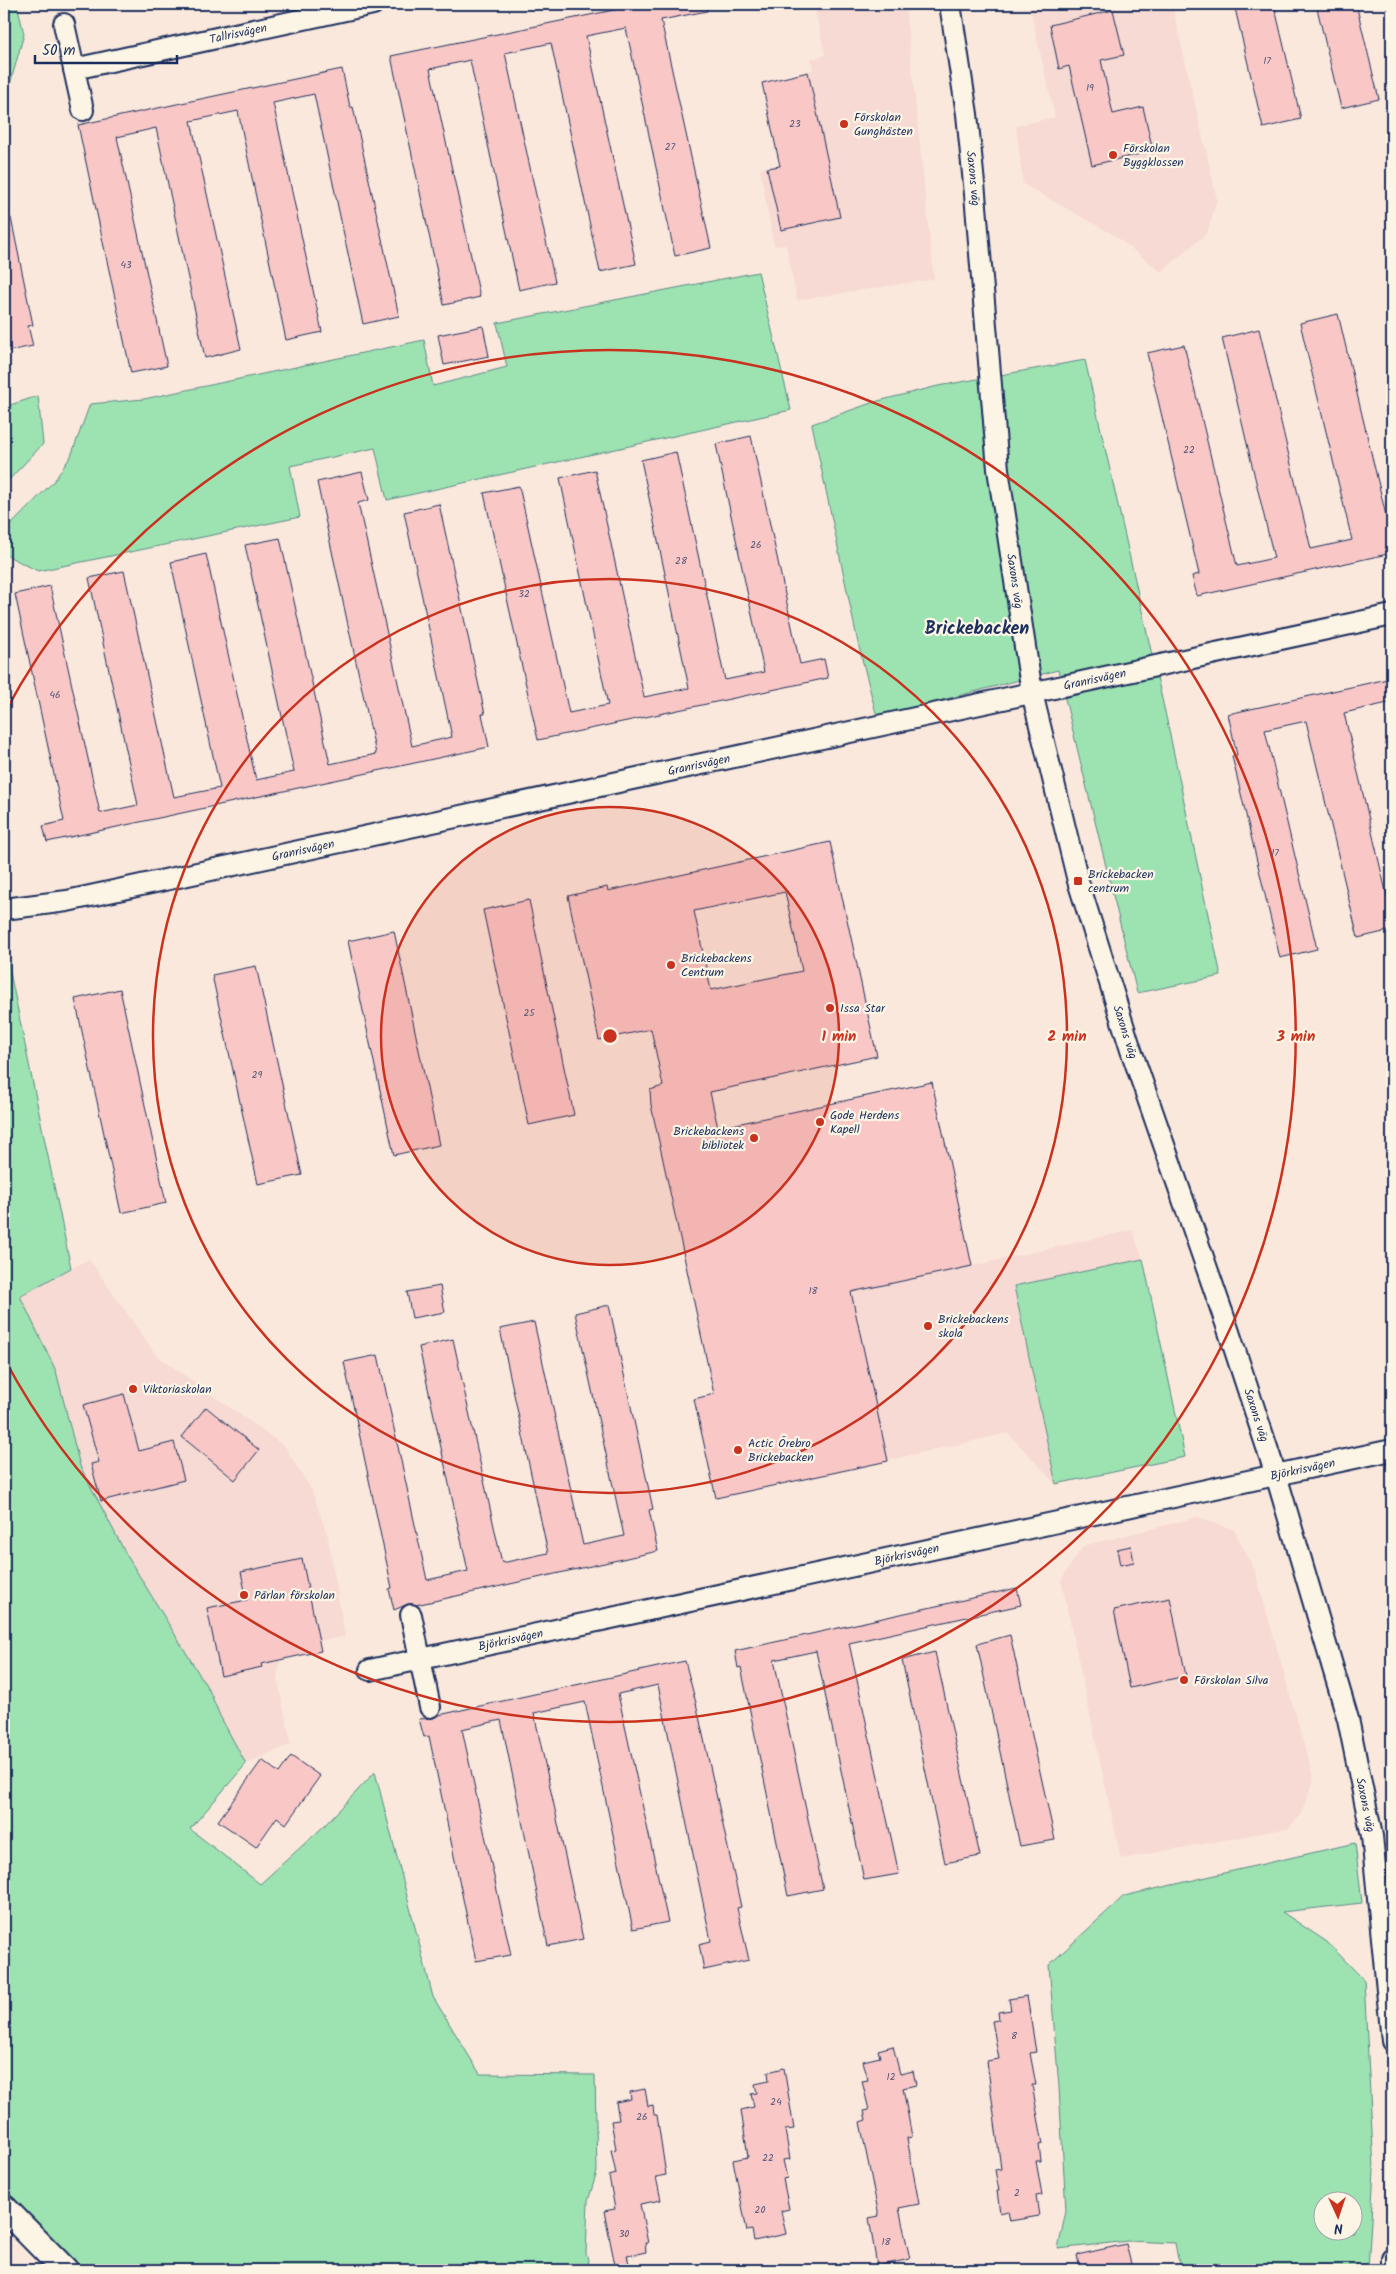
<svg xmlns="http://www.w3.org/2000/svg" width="1396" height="2274" font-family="Kalam,sans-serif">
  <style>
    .built { fill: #f6dad3 }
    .green { fill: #9de3b1; stroke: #5c8988; fill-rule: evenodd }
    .building { fill: #f9c8c6; stroke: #1b2f5e; fill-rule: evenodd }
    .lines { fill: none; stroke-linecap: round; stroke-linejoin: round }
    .minor-casing { stroke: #1b2f5e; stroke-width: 24 }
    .tertiary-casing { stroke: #1b2f5e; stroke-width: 29 }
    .minor { stroke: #fcf5e5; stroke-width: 20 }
    .tertiary { stroke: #fcf5e5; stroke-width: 25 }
    .ring { fill: none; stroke: #c8321e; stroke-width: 2.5 }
    .poi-dot { fill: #c8321e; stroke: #fcf5e5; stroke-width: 2 }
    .labels { text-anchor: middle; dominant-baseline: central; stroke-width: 4.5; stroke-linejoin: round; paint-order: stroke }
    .number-label { font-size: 10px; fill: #525578 }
    .street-label { font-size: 12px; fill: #1b2f5e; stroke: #fcf5e5 }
    .poi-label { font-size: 12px; fill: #1b2f5e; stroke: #fcf5e5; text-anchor: start }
    .district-label { font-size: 18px; font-weight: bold; fill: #1b2f5e; stroke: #fcf5e5 }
    .centre { fill: #c8321e; stroke: #fcf5e5; stroke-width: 2.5 }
    .ring-label { font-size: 15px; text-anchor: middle; font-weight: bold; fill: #c8321e; stroke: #fcf5e5; stroke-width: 4.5; stroke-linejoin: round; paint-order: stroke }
  </style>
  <rect width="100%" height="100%" fill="#fbe8dc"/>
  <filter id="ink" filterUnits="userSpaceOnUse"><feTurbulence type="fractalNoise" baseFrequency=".02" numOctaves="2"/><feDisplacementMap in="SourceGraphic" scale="10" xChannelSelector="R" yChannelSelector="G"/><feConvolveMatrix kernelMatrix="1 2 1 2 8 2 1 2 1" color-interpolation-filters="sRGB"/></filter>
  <g filter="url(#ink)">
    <path class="built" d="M 814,4 L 905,4 L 934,279 L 797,300 L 786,245 L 774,246 L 760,169 L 780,165 L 762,83 L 808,72 L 813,69 L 811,59 L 825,55 Z
      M 1029,4 L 1172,4 L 1217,199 L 1207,233 L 1161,272 L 1114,235 L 1023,184 L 1016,126 L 1055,117 Z
      M 932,1082 L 972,1266 L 1132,1230 L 1143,1259 L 1185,1457 L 1056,1484 L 1008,1433 L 769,1487 L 748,1387 L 714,1394 L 667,1176 L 828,1105 Z
      M 89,1259 L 156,1355 L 284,1446 L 312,1491 L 328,1537 L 345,1637 L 319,1641 L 321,1651 L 281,1659 L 277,1677 L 291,1744 L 246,1764 L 220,1716 L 210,1692 L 126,1554 L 80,1466 L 56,1371 L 19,1296 Z
      M 1198,1517 L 1234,1530 L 1255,1571 L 1314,1780 L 1300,1816 L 1289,1828 L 1121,1859 L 1061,1580 L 1083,1546 Z"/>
    <path class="green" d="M 4,4 L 17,4 L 24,34 L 4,106 L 4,149 Z
      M 758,272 L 791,410 L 387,500 L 375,448 L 290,466 L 300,517 L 38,571 L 4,554 L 5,531 L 54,481 L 71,456 L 90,404 L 144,399 L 424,340 L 433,386 L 507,367 L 497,323 Z
      M 1085,360 L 1167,721 L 1221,976 L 1137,993 L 1058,670 L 877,717 L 858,643 L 812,424 L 874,402 L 938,386 Z
      M 38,396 L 43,444 L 4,485 L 4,407 Z
      M 4,943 L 71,1268 L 20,1296 L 56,1371 L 80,1466 L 126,1554 L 210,1692 L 220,1716 L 246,1764 L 190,1829 L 260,1884 L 323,1827 L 375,1772 L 433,1997 L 480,2074 L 595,2075 L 597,2172 L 588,2201 L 586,2254 L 591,2270 L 84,2270 L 45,2239 L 4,2191 Z
      M 1143,1259 L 1185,1457 L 1056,1484 L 1014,1286 Z
      M 1355,1843 L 1362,1903 L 1282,1912 L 1327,1942 L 1364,1980 L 1374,2170 L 1368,2270 L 1180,2270 L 1175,2243 L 1128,2241 L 1058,2249 L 1066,2211 L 1059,2087 L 1049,1965 L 1124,1896 ZM 1324,2202 L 1354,2202 L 1354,2232 L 1324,2232 Z"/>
    <path class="building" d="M 643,4 L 707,4 L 707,11 L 661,20 L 711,248 L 675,256 L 626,28 L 586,36 L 636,264 L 600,272 L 551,43 L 505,53 L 555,282 L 519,290 L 470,60 L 430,69 L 480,297 L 444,305 L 391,56 Z
      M 1234,4 L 1274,4 L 1301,119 L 1263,128 Z
      M 1316,4 L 1356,4 L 1379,99 L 1341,108 Z
      M 1113,10 L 1124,55 L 1101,60 L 1113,114 L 1143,107 L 1153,151 L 1092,165 L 1069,66 L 1059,69 L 1050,25 Z
      M 342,69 L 350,107 L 353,107 L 399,316 L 363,324 L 314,94 L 273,103 L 322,332 L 286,340 L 238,111 L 191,121 L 241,349 L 205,358 L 156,128 L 117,137 L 167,366 L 131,373 L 78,125 Z
      M 808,72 L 840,217 L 781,230 L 767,168 L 780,166 L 762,83 Z
      M 11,218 L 33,325 L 28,326 L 33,346 L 4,352 L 4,219 Z
      M 1338,314 L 1390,532 L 1392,532 L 1392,553 L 1197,596 L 1192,576 L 1199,574 L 1147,353 L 1184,345 L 1237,566 L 1274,558 L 1222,338 L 1259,329 L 1311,549 L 1352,540 L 1300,323 Z
      M 483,326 L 489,356 L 444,365 L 438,335 Z
      M 751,436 L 800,664 L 824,659 L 828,678 L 538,740 L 484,493 L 519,486 L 569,713 L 608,705 L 560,478 L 595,470 L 644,697 L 689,688 L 641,460 L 676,452 L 725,680 L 764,672 L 716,444 Z
      M 362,472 L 369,500 L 358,503 L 412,746 L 452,737 L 404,512 L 439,504 L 485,714 L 482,714 L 489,747 L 47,842 L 43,826 L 64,821 L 15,594 L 50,586 L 100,813 L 138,805 L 89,578 L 124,571 L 174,797 L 220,788 L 171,562 L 206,554 L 256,780 L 294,772 L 245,545 L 280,538 L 330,764 L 376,754 L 317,482 Z
      M 1392,678 L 1392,702 L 1344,713 L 1392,917 L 1392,930 L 1358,938 L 1306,721 L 1265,730 L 1317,949 L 1280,958 L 1232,756 L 1237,755 L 1228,714 Z
      M 830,842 L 877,1056 L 710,1092 L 718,1128 L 932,1082 L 972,1266 L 851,1292 L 888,1461 L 716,1498 L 694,1399 L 714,1394 L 651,1105 L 650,1090 L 663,1086 L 651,1029 L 599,1040 L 568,896 L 607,887 L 608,891 ZM 785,892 L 802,971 L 711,990 L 694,911 Z
      M 529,900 L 574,1115 L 529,1125 L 483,910 Z
      M 394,931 L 439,1145 L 394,1155 L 348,941 Z
      M 256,966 L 302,1175 L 258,1184 L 212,975 Z
      M 120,989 L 166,1203 L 121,1213 L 75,999 Z
      M 440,1286 L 445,1312 L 412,1318 L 407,1292 Z
      M 609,1305 L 653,1509 L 649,1510 L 658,1551 L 416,1605 L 408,1604 L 394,1610 L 389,1589 L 392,1588 L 344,1362 L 378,1355 L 427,1580 L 468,1571 L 419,1347 L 453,1339 L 502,1563 L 548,1553 L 500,1329 L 534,1322 L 583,1545 L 624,1536 L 575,1313 Z
      M 124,1394 L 139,1451 L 174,1442 L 184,1480 L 101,1501 L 91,1464 L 99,1462 L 83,1405 Z
      M 206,1407 L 259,1450 L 235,1480 L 182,1437 Z
      M 1131,1546 L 1134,1562 L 1120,1565 L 1117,1549 Z
      M 302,1559 L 321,1651 L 261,1664 L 262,1667 L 221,1676 L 207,1608 L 247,1600 L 241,1572 Z
      M 1017,1588 L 1021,1605 L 849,1643 L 899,1874 L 864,1880 L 816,1651 L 774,1660 L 823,1889 L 788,1896 L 741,1667 L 738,1668 L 735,1651 Z
      M 1170,1598 L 1186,1676 L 1130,1688 L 1114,1610 Z
      M 1010,1635 L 1055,1840 L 1020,1846 L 977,1644 Z
      M 935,1652 L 980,1856 L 945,1863 L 902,1660 Z
      M 685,1661 L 696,1703 L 741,1907 L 737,1908 L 749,1960 L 704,1970 L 699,1944 L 711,1941 L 658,1685 L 618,1694 L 668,1922 L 633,1929 L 585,1702 L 534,1713 L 583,1939 L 548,1946 L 501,1720 L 462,1729 L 511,1955 L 476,1961 L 429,1736 L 424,1737 L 419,1719 L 433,1718 L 439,1715 Z
      M 291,1756 L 320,1776 L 286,1824 L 277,1817 L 256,1847 L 218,1821 L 262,1760 L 279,1773 Z
      M 1027,1996 L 1036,2052 L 1030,2053 L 1036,2085 L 1032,2085 L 1043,2144 L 1039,2145 L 1041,2161 L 1036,2161 L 1042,2195 L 1036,2196 L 1039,2216 L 1010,2221 L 1008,2211 L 1000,2213 L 997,2191 L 999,2191 L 995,2170 L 1001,2169 L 987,2061 L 999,2059 L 992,2021 L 999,2020 L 998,2012 L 1011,2010 L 1009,1999 Z
      M 893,2046 L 900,2074 L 913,2071 L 916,2085 L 903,2088 L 912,2137 L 907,2138 L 919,2204 L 899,2208 L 910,2259 L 877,2266 L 869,2218 L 879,2216 L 860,2122 L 866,2120 L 864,2111 L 869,2110 L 862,2081 L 868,2080 L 863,2061 L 880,2057 L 878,2050 Z
      M 784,2068 L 794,2129 L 785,2130 L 790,2159 L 783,2160 L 787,2178 L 783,2179 L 789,2209 L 781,2211 L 786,2234 L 754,2241 L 752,2230 L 747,2231 L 733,2160 L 748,2157 L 741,2110 L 754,2107 L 751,2094 L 757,2093 L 755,2084 L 769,2081 L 768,2072 Z
      M 645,2089 L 648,2106 L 653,2105 L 654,2115 L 657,2115 L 666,2175 L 656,2177 L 661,2200 L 640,2204 L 648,2243 L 645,2243 L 646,2252 L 627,2256 L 630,2267 L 616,2270 L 604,2211 L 615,2209 L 609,2176 L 616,2174 L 611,2150 L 616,2149 L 611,2121 L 619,2120 L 616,2102 L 631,2099 L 630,2092 Z
      M 1126,2244 L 1131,2264 L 1101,2270 L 1080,2270 L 1077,2255 Z"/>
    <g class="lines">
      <defs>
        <g id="minor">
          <path id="s1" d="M 950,4 L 967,114 L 975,194 L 998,469 L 1032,693 L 1078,881 L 1131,1050 L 1228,1329 L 1276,1475 L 1348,1719 L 1372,1836 L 1392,2041"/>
          <path d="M 64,24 L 83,110"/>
          <path id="s2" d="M 74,69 L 373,4"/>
          <path id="s3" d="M 4,909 L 67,901 L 1392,615"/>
          <path d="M 411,1615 L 430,1707"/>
          <path id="s4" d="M 370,1670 L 1392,1450"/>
          <path d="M 1392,2270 L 1392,2258"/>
        </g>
        <path id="tertiary" d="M 4,2208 L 65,2270"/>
      </defs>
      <use href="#minor" class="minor-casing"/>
      <use href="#tertiary" class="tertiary-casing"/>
      <use href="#minor" class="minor"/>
      <use href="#tertiary" class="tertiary"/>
    </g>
  </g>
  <circle cx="610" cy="1036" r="229" fill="#c8321e" fill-opacity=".12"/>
  <g class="ring">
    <circle cx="610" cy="1036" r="229"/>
    <circle cx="610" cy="1036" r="457"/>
    <path d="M4 714A686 686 0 1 1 4 1358"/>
  </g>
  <g class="poi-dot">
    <circle cx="844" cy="124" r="5"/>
    <circle cx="1113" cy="155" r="5"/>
    <rect x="1073" y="876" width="10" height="10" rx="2.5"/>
    <circle cx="671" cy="965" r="5"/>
    <circle cx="830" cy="1008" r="5"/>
    <circle cx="820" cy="1122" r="5"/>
    <circle cx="754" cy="1138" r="5"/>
    <circle cx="928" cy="1326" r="5"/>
    <circle cx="133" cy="1389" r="5"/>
    <circle cx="738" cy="1450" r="5"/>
    <circle cx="244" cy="1595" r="5"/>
    <circle cx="1184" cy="1680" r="5"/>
  </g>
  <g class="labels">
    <g class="number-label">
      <text x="1267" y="61">17</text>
      <text x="1090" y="88">19</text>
      <text x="795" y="124">23</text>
      <text x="670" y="147">27</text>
      <text x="126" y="265">43</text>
      <text x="1189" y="450">22</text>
      <text x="756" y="545">26</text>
      <text x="681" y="561">28</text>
      <text x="524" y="594">32</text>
      <text x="55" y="695">46</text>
      <text x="1275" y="853">17</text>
      <text x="529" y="1013">25</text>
      <text x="257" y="1075">29</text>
      <text x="813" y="1291">18</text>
      <text x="1014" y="2036">8</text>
      <text x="891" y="2077">12</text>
      <text x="776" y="2102">24</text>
      <text x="642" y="2117">26</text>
      <text x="768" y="2158">22</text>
      <text x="1017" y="2193">2</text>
      <text x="760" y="2210">20</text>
      <text x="624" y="2234">30</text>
      <text x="886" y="2242">18</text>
    </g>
    <g class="street-label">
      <text stroke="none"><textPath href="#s2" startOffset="168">Tallrisvägen</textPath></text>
      <text stroke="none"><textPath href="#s1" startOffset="176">Saxons väg</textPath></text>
      <text stroke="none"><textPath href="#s1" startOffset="581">Saxons väg</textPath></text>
      <text stroke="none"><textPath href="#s3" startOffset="1115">Granrisvägen</textPath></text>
      <text stroke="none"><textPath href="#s3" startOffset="710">Granrisvägen</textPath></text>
      <text stroke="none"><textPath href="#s3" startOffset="305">Granrisvägen</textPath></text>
      <text stroke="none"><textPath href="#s1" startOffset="1046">Saxons väg</textPath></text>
      <text stroke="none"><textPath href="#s1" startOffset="1451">Saxons väg</textPath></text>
      <text stroke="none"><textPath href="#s4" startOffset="954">Björkrisvägen</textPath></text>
      <text stroke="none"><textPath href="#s4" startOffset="549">Björkrisvägen</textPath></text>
      <text stroke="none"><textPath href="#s4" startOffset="144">Björkrisvägen</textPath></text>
      <text stroke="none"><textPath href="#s1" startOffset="1856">Saxons väg</textPath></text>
    </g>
    <g class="poi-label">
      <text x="854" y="117">Förskolan<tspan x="854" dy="14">Gunghästen</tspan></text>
      <text x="1123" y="148">Förskolan<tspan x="1123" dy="14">Byggklossen</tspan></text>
      <text x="1088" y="874">Brickebacken<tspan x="1088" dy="14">centrum</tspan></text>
      <text x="681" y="958">Brickebackens<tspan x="681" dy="14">Centrum</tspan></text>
      <text x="840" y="1008">Issa Star</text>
      <text x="830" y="1115">Gode Herdens<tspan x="830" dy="14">Kapell</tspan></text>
      <text x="744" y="1131" text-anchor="end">Brickebackens<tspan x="744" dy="14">bibliotek</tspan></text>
      <text x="938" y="1319">Brickebackens<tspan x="938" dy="14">skola</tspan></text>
      <text x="143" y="1389">Viktoriaskolan</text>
      <text x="748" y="1443">Actic Örebro<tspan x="748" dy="14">Brickebacken</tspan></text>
      <text x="254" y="1595">Pärlan förskolan</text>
      <text x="1194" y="1680">Förskolan Silva</text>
    </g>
    <g class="district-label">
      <text x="977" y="629">Brickebacken</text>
    </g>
  </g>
  <circle cx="610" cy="1036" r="8" class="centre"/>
  <g class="ring-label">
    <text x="839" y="1041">1 min</text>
    <text x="1067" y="1041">2 min</text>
    <text x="1296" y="1041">3 min</text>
  </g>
  <rect width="1396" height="2274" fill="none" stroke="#fcf5e5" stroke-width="20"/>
  <rect x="10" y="10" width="1376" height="2254" fill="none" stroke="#1b2f5e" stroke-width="2" filter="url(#ink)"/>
  <g transform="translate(1338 2216) rotate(177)"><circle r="24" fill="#fcf5e5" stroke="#a2a6af"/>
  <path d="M0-4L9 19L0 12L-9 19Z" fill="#c8321e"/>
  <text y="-8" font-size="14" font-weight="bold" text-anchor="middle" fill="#1b2f5e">N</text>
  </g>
  <path d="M35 55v8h142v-8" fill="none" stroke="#1b2f5e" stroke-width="2.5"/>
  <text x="42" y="55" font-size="15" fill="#1b2f5e" stroke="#fcf5e5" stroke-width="4" paint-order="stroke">50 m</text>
</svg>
